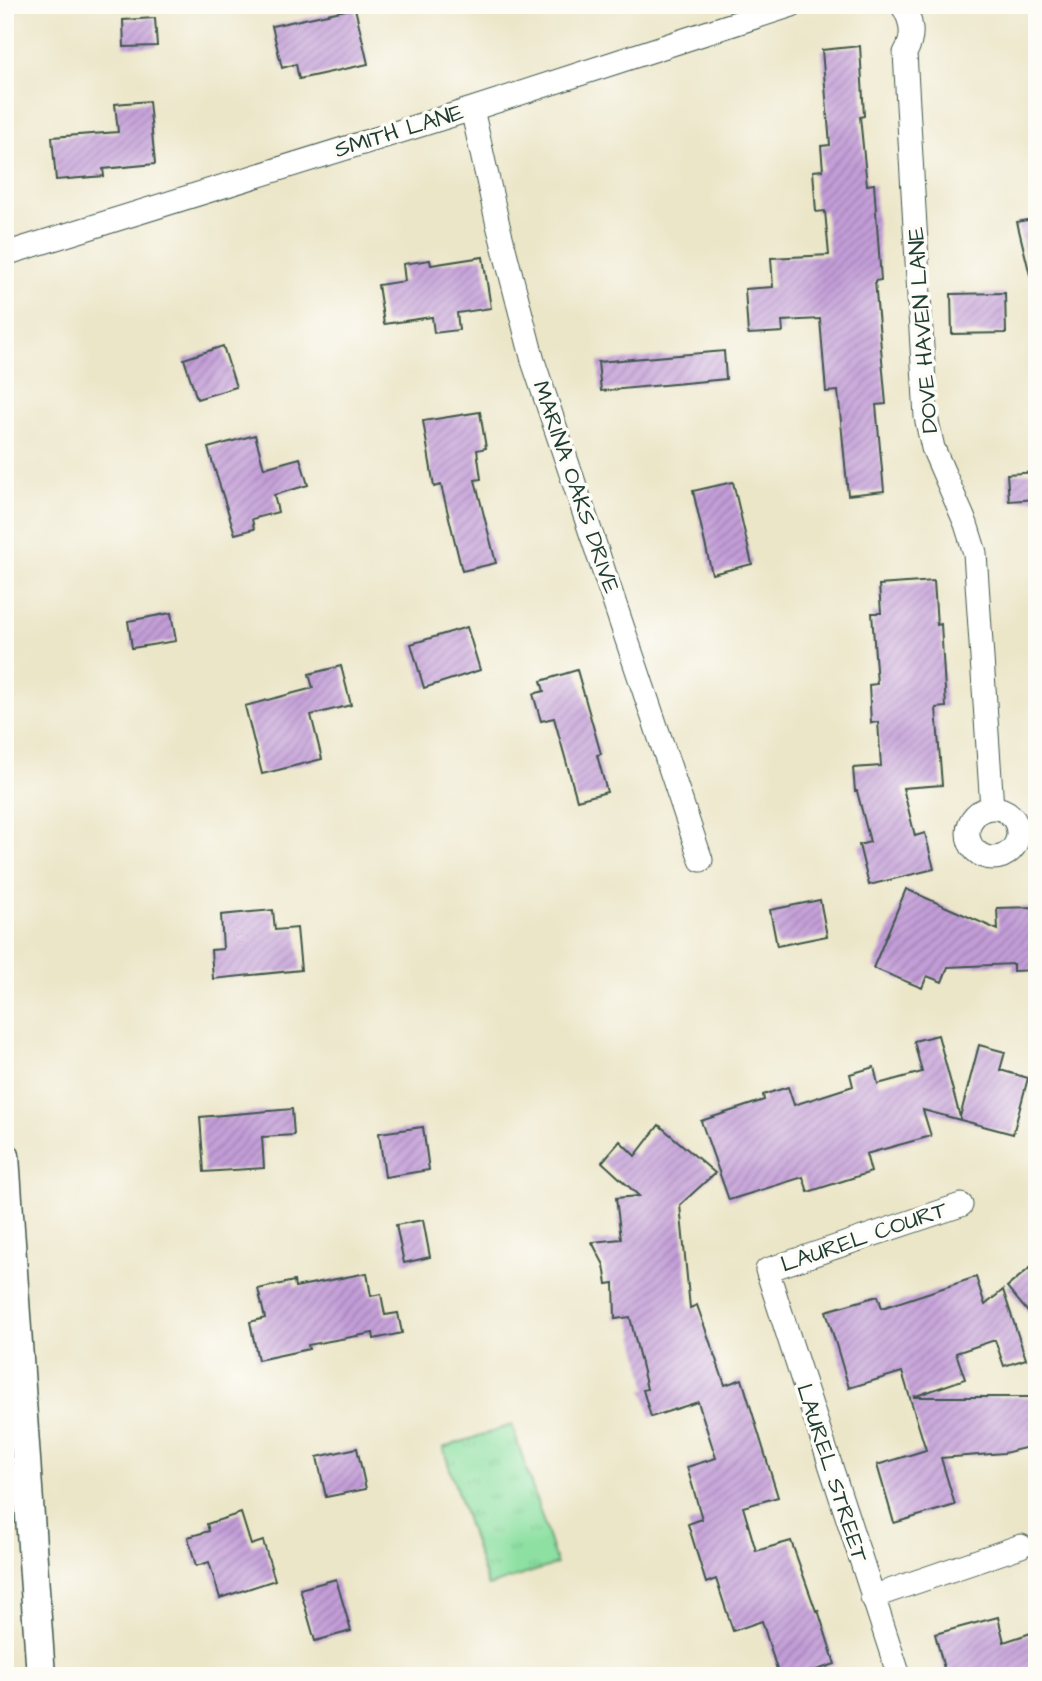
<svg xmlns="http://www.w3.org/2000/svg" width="1042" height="1681" font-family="'Architects Daughter',sans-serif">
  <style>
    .grass { fill: url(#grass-tufts); stroke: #568e6b; stroke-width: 2 }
    .building { fill: url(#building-hatch) }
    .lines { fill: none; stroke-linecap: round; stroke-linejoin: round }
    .minor-casing { stroke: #3e564a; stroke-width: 25 }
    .tertiary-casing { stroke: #3e564a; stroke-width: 31 }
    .minor { stroke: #fff; stroke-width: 23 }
    .tertiary { stroke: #fff; stroke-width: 28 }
    .labels { text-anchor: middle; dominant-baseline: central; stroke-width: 7; stroke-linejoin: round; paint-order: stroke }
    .street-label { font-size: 23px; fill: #1f3d34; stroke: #fdfcf7 }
  </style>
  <defs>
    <pattern id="grass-tufts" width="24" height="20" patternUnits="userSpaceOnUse" patternTransform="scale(1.75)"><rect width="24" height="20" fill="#8de0a2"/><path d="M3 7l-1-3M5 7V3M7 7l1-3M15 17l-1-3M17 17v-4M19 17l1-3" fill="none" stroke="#79c18c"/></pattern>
    <pattern id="building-hatch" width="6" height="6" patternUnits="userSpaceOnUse" patternTransform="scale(1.75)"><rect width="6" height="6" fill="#c39dd8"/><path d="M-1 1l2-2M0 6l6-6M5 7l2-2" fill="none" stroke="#9e81b0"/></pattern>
  </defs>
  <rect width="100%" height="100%" fill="#fdfcf7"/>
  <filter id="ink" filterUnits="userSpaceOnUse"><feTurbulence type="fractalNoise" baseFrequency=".0143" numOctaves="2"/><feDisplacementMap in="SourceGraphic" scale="14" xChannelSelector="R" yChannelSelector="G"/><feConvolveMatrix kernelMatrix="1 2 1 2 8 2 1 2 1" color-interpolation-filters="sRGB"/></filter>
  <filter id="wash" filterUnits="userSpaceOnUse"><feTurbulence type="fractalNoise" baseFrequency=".00686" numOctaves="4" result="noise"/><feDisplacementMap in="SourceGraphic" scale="28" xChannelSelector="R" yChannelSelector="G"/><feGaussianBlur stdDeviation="1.57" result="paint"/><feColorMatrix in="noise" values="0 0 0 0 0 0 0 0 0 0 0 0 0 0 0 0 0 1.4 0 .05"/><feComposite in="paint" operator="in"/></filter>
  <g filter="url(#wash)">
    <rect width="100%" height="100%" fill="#ece6c9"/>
    <path class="grass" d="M 512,1425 L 557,1564 L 488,1586 L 443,1448 Z"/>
    <g id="blocks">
      <path class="building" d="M 355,8 L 368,64 L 299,79 L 296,64 L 282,68 L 272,26 Z
        M 155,18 L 157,46 L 124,47 L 123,20 Z
        M 860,46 L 864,116 L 860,117 L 867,185 L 874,184 L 881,280 L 875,281 L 886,404 L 876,405 L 884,491 L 848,495 L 838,391 L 826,392 L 820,319 L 782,321 L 783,332 L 748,334 L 745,289 L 773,287 L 771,258 L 829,255 L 825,211 L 816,212 L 813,171 L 823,170 L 821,146 L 830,145 L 822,50 Z
        M 149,101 L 155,164 L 103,169 L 104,176 L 56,180 L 52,137 L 118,132 L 115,104 Z
        M 1037,218 L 1037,274 L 1030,275 L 1017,222 Z
        M 483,257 L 491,308 L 457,313 L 459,330 L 434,333 L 432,317 L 384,324 L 378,285 L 405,281 L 403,264 L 430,260 L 431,265 Z
        M 1005,293 L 1006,333 L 952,334 L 951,294 Z
        M 223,346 L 236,387 L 197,399 L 184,359 Z
        M 724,351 L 726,379 L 601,391 L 598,362 Z
        M 480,412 L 486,448 L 477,450 L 481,479 L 475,480 L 496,563 L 462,571 L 441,485 L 434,487 L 423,421 Z
        M 255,435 L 264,468 L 300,458 L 308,485 L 274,495 L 278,512 L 252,519 L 254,529 L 235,534 L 208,448 Z
        M 1037,472 L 1037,499 L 1009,501 L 1007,474 Z
        M 733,482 L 752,564 L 712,574 L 693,491 Z
        M 934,581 L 937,625 L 941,624 L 946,707 L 936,708 L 942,785 L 903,788 L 915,836 L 925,833 L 934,869 L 869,885 L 859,845 L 870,842 L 857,791 L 855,791 L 853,768 L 881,766 L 878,722 L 871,723 L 869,685 L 877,684 L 872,613 L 881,613 L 879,585 Z
        M 171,613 L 176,641 L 132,648 L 128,621 Z
        M 467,627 L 480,670 L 424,688 L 411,644 Z
        M 341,666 L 351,705 L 311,715 L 322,759 L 262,774 L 245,706 L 313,688 L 309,674 Z
        M 577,670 L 601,754 L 597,755 L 607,792 L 577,800 L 554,718 L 541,721 L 533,694 L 544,691 L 541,681 Z
        M 906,889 L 998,930 L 997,908 L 1037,907 L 1037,970 L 1013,971 L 1013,964 L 948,967 L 942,982 L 927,976 L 922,988 L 873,968 Z
        M 820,900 L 827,936 L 777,946 L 770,910 Z
        M 273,910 L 275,930 L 297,928 L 301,970 L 213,979 L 211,950 L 223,949 L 221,915 Z
        M 938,1035 L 960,1117 L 979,1045 L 1005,1052 L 1000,1070 L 1028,1078 L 1013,1134 L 923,1110 L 931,1136 L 866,1154 L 871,1172 L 808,1192 L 803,1177 L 729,1200 L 701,1121 L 764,1100 L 763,1095 L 788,1087 L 794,1105 L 853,1086 L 850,1074 L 874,1067 L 878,1084 L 922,1072 L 914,1041 Z
        M 292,1109 L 294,1135 L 262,1137 L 264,1168 L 204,1172 L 200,1117 Z
        M 659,1125 L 715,1173 L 680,1205 L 690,1308 L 697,1305 L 725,1385 L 742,1379 L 778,1497 L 743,1507 L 756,1551 L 791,1541 L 816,1611 L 818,1610 L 835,1664 L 798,1676 L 779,1676 L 762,1621 L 733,1631 L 716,1579 L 706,1583 L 688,1524 L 702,1519 L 687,1467 L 716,1458 L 698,1402 L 651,1417 L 643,1390 L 647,1389 L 630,1317 L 615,1319 L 614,1283 L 607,1284 L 604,1265 L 592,1242 L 621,1239 L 616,1198 L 639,1196 L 602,1162 L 620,1141 L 635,1156 Z
        M 423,1127 L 429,1170 L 385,1177 L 379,1133 Z
        M 423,1220 L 430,1257 L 404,1263 L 396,1225 Z
        M 1037,1262 L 1037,1323 L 1007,1287 Z
        M 367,1273 L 371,1296 L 381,1294 L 385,1315 L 398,1313 L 402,1333 L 374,1339 L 373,1333 L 308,1345 L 309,1349 L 258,1360 L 250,1322 L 265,1318 L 258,1289 L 294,1281 L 295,1287 Z
        M 976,1277 L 985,1305 L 1003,1290 L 1026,1359 L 1004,1366 L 995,1340 L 956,1353 L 965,1379 L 913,1397 L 1037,1397 L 1037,1445 L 1004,1453 L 941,1458 L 955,1505 L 894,1523 L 877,1465 L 926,1450 L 902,1372 L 849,1388 L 826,1311 L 878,1296 L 882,1308 Z
        M 357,1448 L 366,1489 L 326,1497 L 317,1457 Z
        M 241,1513 L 251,1545 L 263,1541 L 275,1580 L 220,1598 L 209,1562 L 196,1566 L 188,1537 L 209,1531 L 207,1524 Z
        M 336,1579 L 351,1631 L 315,1641 L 300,1589 Z
        M 998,1617 L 1004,1642 L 1037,1631 L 1037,1676 L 946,1676 L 935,1634 Z"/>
    </g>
  </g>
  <g filter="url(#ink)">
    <use href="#blocks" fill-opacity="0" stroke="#3e564a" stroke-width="2"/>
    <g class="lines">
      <defs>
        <path id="minor" d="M 902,5 C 912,20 915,37 905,53 L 926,417 L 933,448 L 966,524 L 975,553 L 992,808
          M 472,109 L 498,225 L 533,361 L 701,860
          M 5,254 L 472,109 L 792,5
          M968 833a25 25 0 1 1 50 0a25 25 0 1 1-50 0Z
          M 872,1597 L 1021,1546
          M 899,1676 L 767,1270 L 961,1205"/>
        <path id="tertiary" d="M 5,1156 L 41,1676"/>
      </defs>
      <use href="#minor" class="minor-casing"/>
      <use href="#tertiary" class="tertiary-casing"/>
      <use href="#minor" class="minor"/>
      <use href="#tertiary" class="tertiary"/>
    </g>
  </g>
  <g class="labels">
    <g class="street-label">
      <text transform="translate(399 131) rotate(-17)">SMITH LANE</text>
      <text transform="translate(923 330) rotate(-94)">DOVE HAVEN LANE</text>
      <text transform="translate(576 487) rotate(71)">MARINA OAKS DRIVE</text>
      <text transform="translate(864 1237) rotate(-19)">LAUREL COURT</text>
      <text transform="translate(832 1473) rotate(72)">LAUREL STREET</text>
    </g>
  </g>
  <rect width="1042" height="1681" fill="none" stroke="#fdfcf7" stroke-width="28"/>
</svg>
